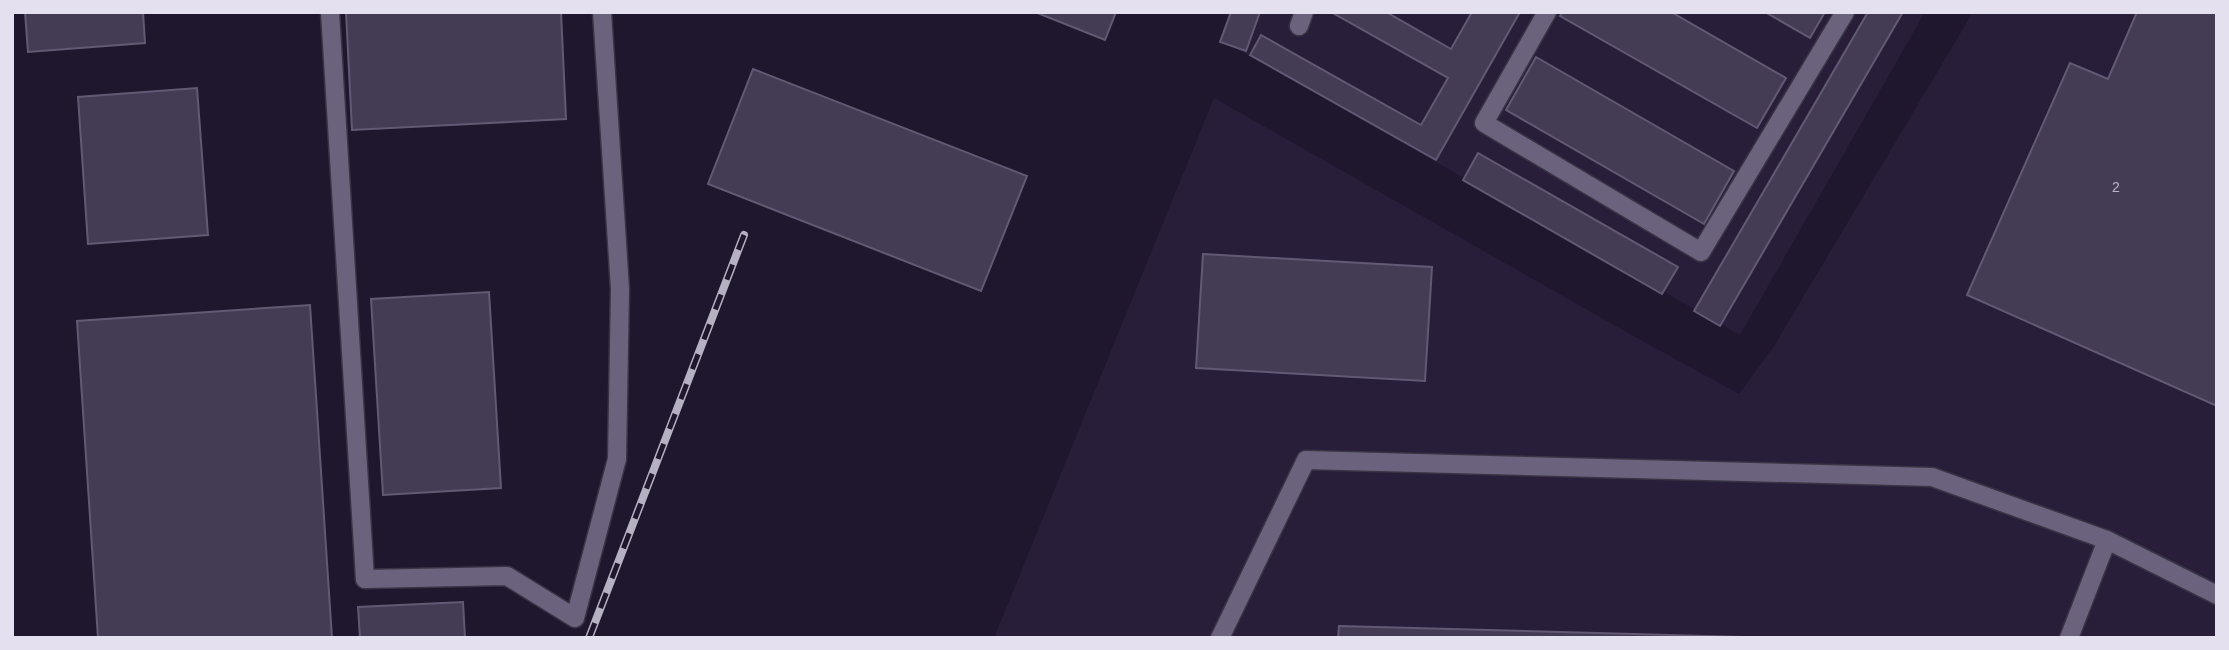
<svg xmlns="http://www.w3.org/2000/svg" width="2229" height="650" font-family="Arial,sans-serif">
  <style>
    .built { fill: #281e3a }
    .building { fill: #443c55; stroke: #625a74; stroke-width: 2 }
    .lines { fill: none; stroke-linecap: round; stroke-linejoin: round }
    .lane-casing { stroke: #393445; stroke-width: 21 }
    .street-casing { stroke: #393445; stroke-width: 21 }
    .lane { stroke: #6b637d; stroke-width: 18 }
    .street { stroke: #6b637d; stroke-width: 18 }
    .rail-casing { stroke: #b6b1c2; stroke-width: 8 }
    .rail { stroke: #1f172d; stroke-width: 5; stroke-dasharray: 16; stroke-linecap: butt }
    .labels { text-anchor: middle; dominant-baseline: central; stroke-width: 5; stroke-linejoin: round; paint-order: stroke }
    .number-label { font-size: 14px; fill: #bcb7c8 }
  </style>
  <rect width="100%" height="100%" fill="#1f172d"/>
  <path class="built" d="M 1241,12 L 1925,12 L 1740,335 L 1232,46 Z
    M 1973,12 L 2217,12 L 2217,638 L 994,638 L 1214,98 L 1637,338 L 1739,394 L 1774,346 Z"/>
  <path class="building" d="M 25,12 L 143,12 L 145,43 L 28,52 Z
    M 346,12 L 561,12 L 566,119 L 352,130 Z
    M 1035,12 L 1116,12 L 1105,40 Z
    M 1231,12 L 1260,12 L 1246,51 L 1220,42 Z
    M 1331,12 L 1386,12 L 1451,49 L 1472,12 L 1520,12 L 1436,160 L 1250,55 L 1261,35 L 1421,125 L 1448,78 Z
    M 1563,12 L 1671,12 L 1786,78 L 1757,128 L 1560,16 Z
    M 1765,12 L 1825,12 L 1810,38 Z
    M 1868,12 L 1903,12 L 1720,326 L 1694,311 Z
    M 2137,12 L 2217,12 L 2217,406 L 1967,295 L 2070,63 L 2108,79 Z
    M 1536,57 L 1734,171 L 1704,224 L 1506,110 Z
    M 753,69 L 1027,176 L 981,291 L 708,184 Z
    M 197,88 L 208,235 L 88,244 L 78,97 Z
    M 1478,153 L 1678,267 L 1662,294 L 1463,180 Z
    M 1203,254 L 1432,267 L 1425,381 L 1196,368 Z
    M 489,292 L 501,488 L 383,495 L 371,299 Z
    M 310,305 L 332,638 L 98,638 L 77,321 Z
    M 463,602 L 465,638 L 360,638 L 358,607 Z
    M 1339,626 L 1783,638 L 1338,638 Z"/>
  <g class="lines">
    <defs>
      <path id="lane" d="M 1547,12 L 1484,123 L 1701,252 L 1845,12
        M 1299,26 L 1304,12
        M 365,579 L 507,576 L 575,618 L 617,459 L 620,289 L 602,12
        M 1220,638 L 1306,460 L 1932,477 L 2107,540 L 2217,595
        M 2069,638 L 2107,540"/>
      <path id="street" d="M 330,12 L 365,579"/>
    </defs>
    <use href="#lane" class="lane-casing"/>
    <use href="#street" class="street-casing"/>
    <use href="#lane" class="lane"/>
    <use href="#street" class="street"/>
    <defs>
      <path id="rail" d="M 589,638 L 744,235"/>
    </defs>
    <use href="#rail" class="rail-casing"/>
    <use href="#rail" class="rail"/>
  </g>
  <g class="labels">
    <g class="number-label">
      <text x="2116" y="187">2</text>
    </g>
  </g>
  <rect width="2229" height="650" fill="none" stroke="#e4e0ef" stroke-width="28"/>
</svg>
